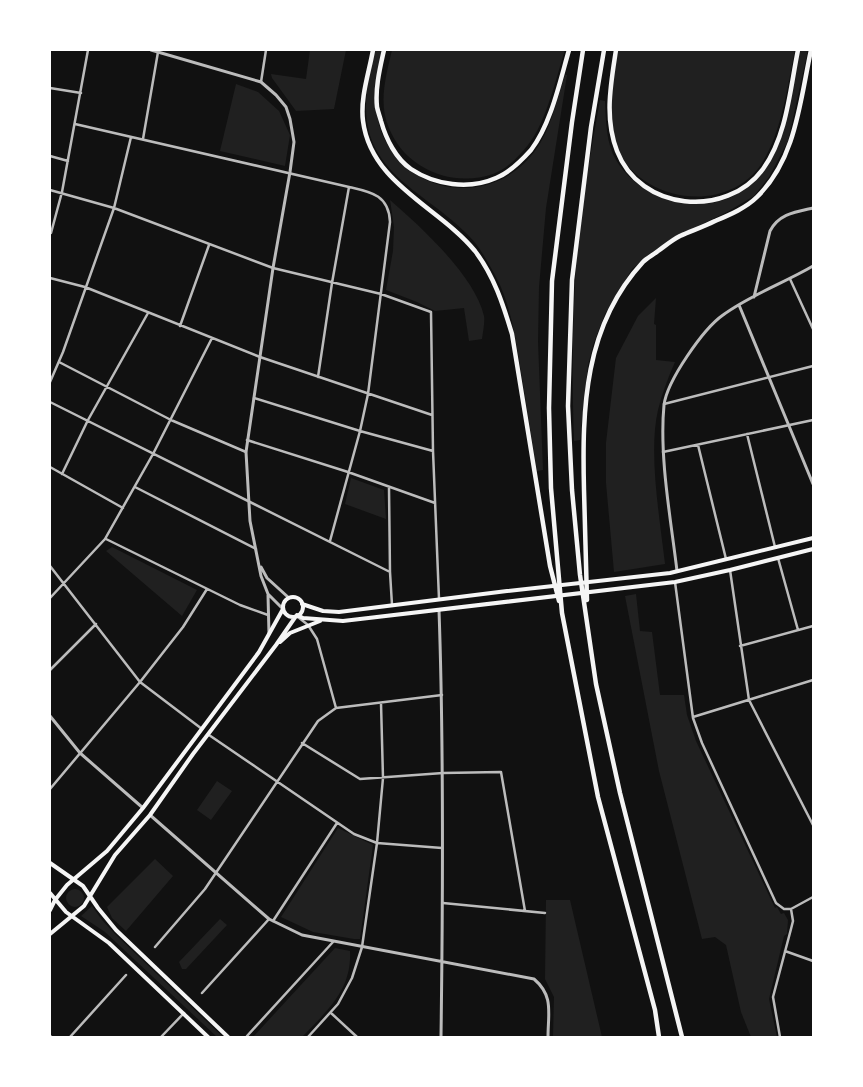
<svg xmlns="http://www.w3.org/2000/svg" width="863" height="1087" font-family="'Playfair Display',serif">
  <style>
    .green { fill: #202020 }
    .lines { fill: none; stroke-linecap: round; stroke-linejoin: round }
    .minor { stroke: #bcbcbc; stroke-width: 2.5 }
    .tertiary { stroke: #bcbcbc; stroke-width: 3 }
    .secondary { stroke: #f5f5f5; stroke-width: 4 }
    .motorway { stroke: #f5f5f5; stroke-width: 4.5 }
  </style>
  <rect width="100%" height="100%" fill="#111"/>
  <path class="green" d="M 310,50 L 346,50 L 334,109 L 296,111 L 272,78 L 271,74 L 306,79 Z
    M 375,50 L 383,50 C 379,79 371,109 383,136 C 410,196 489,206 531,156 C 550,134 556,102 565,75 L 567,75 L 546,208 L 539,287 L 538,342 L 543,470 L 537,471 C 531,436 526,401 520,366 C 515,335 510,302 495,275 C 487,261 479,245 467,234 C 427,193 365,174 366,106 C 366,87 371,68 375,50 Z
    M 392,50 L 565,50 C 556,78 546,123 528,145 C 519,156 507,169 493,174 C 453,188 405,169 389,128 C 378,103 386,76 392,50 Z
    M 618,50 L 795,50 C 787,88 782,133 760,166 C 725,215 640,202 617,148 C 605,118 614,81 618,50 Z
    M 800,50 L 808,50 L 788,141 L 769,177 L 754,196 L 727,212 L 669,240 L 632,269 L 605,314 L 593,345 L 588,365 L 580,440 L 574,441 C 572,383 572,323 576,266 C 581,210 590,155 600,100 L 605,101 C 606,121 606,143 616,160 C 642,203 709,220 748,186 C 755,179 772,158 775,149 C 779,139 781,127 784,116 C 789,94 795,72 800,50 Z
    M 236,84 L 258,92 L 279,111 L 290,135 L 285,166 L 220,151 Z
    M 390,200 C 420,226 475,276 484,316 C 485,323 483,331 482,339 L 469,341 L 464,308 L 435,311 L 417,302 L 386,290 L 393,251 L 394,227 Z
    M 656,298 L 654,324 L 656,325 L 656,360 L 675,362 C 668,378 662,393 658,410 C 648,452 660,520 665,564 L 614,572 L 606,483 L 606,443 L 616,358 L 638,316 Z
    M 351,478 L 384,490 L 386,519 L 345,504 Z
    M 112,547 L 197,590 L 182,616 L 106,551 Z
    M 636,594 L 640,631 L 652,632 L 660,695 L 684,695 L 687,715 L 696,741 L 775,908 L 777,907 L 781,914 L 784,913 L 788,920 L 787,934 L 784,936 L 769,999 L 777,1037 L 751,1037 L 741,1012 L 726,945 L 715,937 L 702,939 L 659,771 L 625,596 Z
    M 217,781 L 232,791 L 211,820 L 197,810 Z
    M 338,828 L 373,845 L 360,939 L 354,939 L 313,932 L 281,917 Z
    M 155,859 L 173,876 L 126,931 L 112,918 L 107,907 Z
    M66 898a9 9 0 1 1 18 0a9 9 0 1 1-18 0Z
    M 546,900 L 570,900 L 602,1037 L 553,1037 L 554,997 L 545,979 Z
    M 92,906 L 102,920 L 115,934 L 223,1037 L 217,1037 L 105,932 L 81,916 Z
    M 220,919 L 227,925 L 186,969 L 182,969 L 179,962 Z
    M 335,948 L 350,951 C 352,990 327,1011 302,1037 L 253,1037 Z"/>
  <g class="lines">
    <path class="minor" d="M 261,82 L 266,50
      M 50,88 L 81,93
      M 75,124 L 349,187 C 371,192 389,195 390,222 L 368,394 L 360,431 L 330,541
      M 143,139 L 158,52
      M 50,156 L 68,161
      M 50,190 L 114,208 L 273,268 L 381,294 L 431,312 L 433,451 L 439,599
      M 50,233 L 51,233 L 62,192 L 88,50
      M 50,278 L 85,287 L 260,357 L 432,415
      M 790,279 L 813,329
      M 180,326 L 209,245
      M 59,362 L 171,420 L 246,452
      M 318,377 L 332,283 L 349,187
      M 50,382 L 63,352 L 114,208 L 131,137
      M 254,398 L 360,431 L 433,451
      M 50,402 L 390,572
      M 664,404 L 813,366
      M 747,434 L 775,547
      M 247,440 L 348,472 L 435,503
      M 698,445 L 726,559
      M 663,452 L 813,420
      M 50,467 L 123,508
      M 62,474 L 88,420 L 148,313
      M 135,487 L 256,549
      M 389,488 L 390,572 L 392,605
      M 106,539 L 240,605 L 268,615
      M 778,558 L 798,630
      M 50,566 L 140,682 L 202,729
      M 730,570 L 749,700 L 813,825
      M 675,582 L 693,718 L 702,743 L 776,903 L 784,909 L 791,909 L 813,897
      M 50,598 L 105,539 L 153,454 L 212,338
      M 298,617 L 308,625 L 317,639 L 336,708
      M 740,646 L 813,626
      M 50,670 L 96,624
      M 693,717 L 813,680
      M 209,735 L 354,834 L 377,843 L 442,848
      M 302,743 L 360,779 L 443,773 L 501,772 L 525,911
      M 50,789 L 140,682 L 183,627 L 207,589
      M 443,903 L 545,913
      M 273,921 L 337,823
      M 155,947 L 205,889 L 318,721 L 336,708 L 442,695
      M 785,951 L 813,961
      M 202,993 L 269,919
      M 331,1013 L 357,1037
      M 247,1036 L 333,942
      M 70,1037 L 126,975
      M 161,1037 L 184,1013
      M 308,1037 L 338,1004 L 352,978 L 362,947 L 377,843 L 383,778 L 381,703
      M 780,1037 L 773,997 L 791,929 L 793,921 L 791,909"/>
    <path class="tertiary" d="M 151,50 L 261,82 L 276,95 L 286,107 L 290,119 L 294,142 L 290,172 L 273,268 L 246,452 L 250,521 L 261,576 L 268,594 L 283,609
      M 754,297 L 770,231 C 779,214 795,212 813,208
      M 739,305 L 813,484
      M 261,567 L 267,578 L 289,598
      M 677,571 C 671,520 659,457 664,405 C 667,381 703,329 723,315 C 750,295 784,283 813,266
      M 268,595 L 269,634
      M 439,610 C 444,752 443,894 441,1037
      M 50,716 L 80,753 L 143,808
      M 150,815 L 269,919 L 302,935 L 534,979 C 554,996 548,1013 548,1037
      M 50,1036 L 51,1037"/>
    <path class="secondary" d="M283 607a10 10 0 1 1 20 0a10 10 0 1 1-20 0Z
      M 302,604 L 323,611 L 339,612 L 507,591 L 670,573 L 813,538
      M 297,615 L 303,618 L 343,621 L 675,582 L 730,570 L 813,549
      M 280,642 L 290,633 L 320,621
      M 50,863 L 83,886 L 98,908 L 116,930 L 228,1037
      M 50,893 L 66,912 L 109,943 L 208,1037
      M 50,910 L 55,900 L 67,885 L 107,851 L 143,808 L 259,652 L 283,609
      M 50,934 L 84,906 L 115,855 L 150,815 L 193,754 L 276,645 L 296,616"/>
    <path class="motorway" d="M 373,50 C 369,73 360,98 363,121 C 371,184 439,207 475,251 C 494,276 503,304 512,334 L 550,566 L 559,601
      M 384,50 C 380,68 375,88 377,107 C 378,112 380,117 381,121 C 386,139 396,159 411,169 C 435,185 469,190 496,178 C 509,173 522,160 531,150 C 551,124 560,81 569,50
      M 583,50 L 572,122 L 552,281 L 549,408 L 551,488 L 562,613 L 598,797 L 655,1010 L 659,1037
      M 604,50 L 591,127 L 572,280 L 568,406 L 572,490 L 580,575 L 596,684 L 620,793 L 682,1037
      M 616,50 C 611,83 604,118 617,151 C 640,211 726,219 763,169 C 787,136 790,89 798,50
      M 587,600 C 586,563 585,527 584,490 C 582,408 584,326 643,262 C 647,258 653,255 658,251 C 665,246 672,240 680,236 C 691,231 703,227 715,221 C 729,215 746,208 757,197 C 796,159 800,101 811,50"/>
  </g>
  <rect width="863" height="1087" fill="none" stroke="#ffffff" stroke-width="102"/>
</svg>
